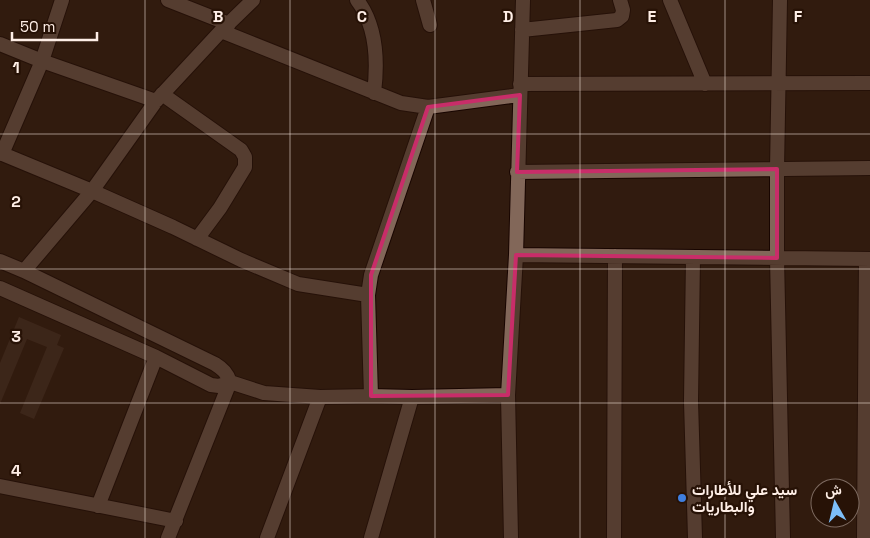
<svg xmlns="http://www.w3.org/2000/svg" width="870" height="538" font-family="'Space Grotesk',Vazirmatn,sans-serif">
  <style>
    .building { fill: #4b3326 }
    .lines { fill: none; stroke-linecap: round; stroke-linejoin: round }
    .minor-casing { stroke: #180500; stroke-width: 16 }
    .minor { stroke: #826759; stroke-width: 14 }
    .marked { fill: none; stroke: #c82d69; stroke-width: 4; stroke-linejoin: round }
    .grid { fill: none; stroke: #feeee6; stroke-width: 1; stroke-opacity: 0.55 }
    .shop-dot { fill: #3f7fe0; stroke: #271206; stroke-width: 2 }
    .labels { text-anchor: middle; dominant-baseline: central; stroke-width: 4.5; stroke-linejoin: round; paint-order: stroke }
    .poi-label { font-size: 15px; font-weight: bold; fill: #feeee6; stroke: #271206; text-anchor: start }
    .grid-label { font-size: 16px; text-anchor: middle; font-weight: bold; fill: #feeee6; stroke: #271206; stroke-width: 4.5; stroke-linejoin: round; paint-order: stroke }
  </style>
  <rect width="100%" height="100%" fill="#311b0f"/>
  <path class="building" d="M 19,317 L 61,335 L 57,345 L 64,348 L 34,419 L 20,413 L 47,347 L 27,339 L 0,404 L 0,363 Z"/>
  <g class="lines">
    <defs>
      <path id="minor" d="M 168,0 L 229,24
        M 357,0 C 377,26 378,61 374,93
        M 423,0 L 430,25
        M 670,0 L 705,84
        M 780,0 L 777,169 L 777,258 L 783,538
        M 522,30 L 617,20 L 622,16 L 623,10 L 620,0
        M 221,31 L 401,103 L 428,107 L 520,95
        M 0,44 L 42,61 L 156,101
        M 520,84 L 870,83
        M 162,94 L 241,150 L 245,157 L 245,167 L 220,208 L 197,239
        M 0,153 L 92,191 L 173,227 L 241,260 L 298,284 L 368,295
        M 2,154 L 42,61 L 62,0
        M 517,172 L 870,168
        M 516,255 L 870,259
        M 693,257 L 691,401 L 695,538
        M 0,261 L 24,271 L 215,364 C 223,369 227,373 230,382 L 168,538
        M 24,271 L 92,191 L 156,101 L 221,31 L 253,0
        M 0,288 L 156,357 L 211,385 L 219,386 L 230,382 L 264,393 L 320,397 L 371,396 L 412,397 L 508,395
        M 371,396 L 368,295 L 371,275 L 428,107
        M 0,486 L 176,521
        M 98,506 L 156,357
        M 267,538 L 320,397
        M 371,538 L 412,397
        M 511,538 L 508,395 L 516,255 L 523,0
        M 614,538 L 615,256
        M 864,538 L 866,259"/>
    </defs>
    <use href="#minor" class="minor-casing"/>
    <use href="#minor" class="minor"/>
  </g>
  <path d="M0 0H870V538H0ZM 520,95 L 517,172 L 777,169 L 777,258 L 516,255 L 508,395 L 371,396 L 371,275 L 428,107 Z" fill="#311b0f" fill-opacity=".55" fill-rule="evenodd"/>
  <path class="marked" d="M 520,95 L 517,172 L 777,169 L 777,258 L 516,255 L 508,395 L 371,396 L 371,275 L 428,107 Z"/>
  <path class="grid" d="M 145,0 L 145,538M 290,0 L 290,538M 435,0 L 435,538M 580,0 L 580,538M 725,0 L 725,538M 0,134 L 870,134M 0,269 L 870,269M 0,403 L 870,403"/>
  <circle class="shop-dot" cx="682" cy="498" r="5"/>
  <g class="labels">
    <g class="poi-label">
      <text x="692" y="489">سيد علي للأطارات<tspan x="692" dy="17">والبطاريات</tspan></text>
    </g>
  </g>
  <g class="grid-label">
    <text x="218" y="22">B</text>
    <text x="362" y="22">C</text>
    <text x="508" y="22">D</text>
    <text x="652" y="22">E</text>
    <text x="798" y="22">F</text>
    <text x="16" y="73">1</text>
    <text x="16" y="207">2</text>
    <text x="16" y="342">3</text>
    <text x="16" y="476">4</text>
  </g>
  <g transform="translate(835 503) rotate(352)"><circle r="24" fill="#271206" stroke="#7d6a60"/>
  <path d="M0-4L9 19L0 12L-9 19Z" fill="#7dbef9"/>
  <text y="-8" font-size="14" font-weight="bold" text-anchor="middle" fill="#feeee6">ش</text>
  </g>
  <path d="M12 32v8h85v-8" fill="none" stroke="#feeee6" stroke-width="2.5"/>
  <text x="20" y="32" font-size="15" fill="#feeee6" stroke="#271206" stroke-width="4" paint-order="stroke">50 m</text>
</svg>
